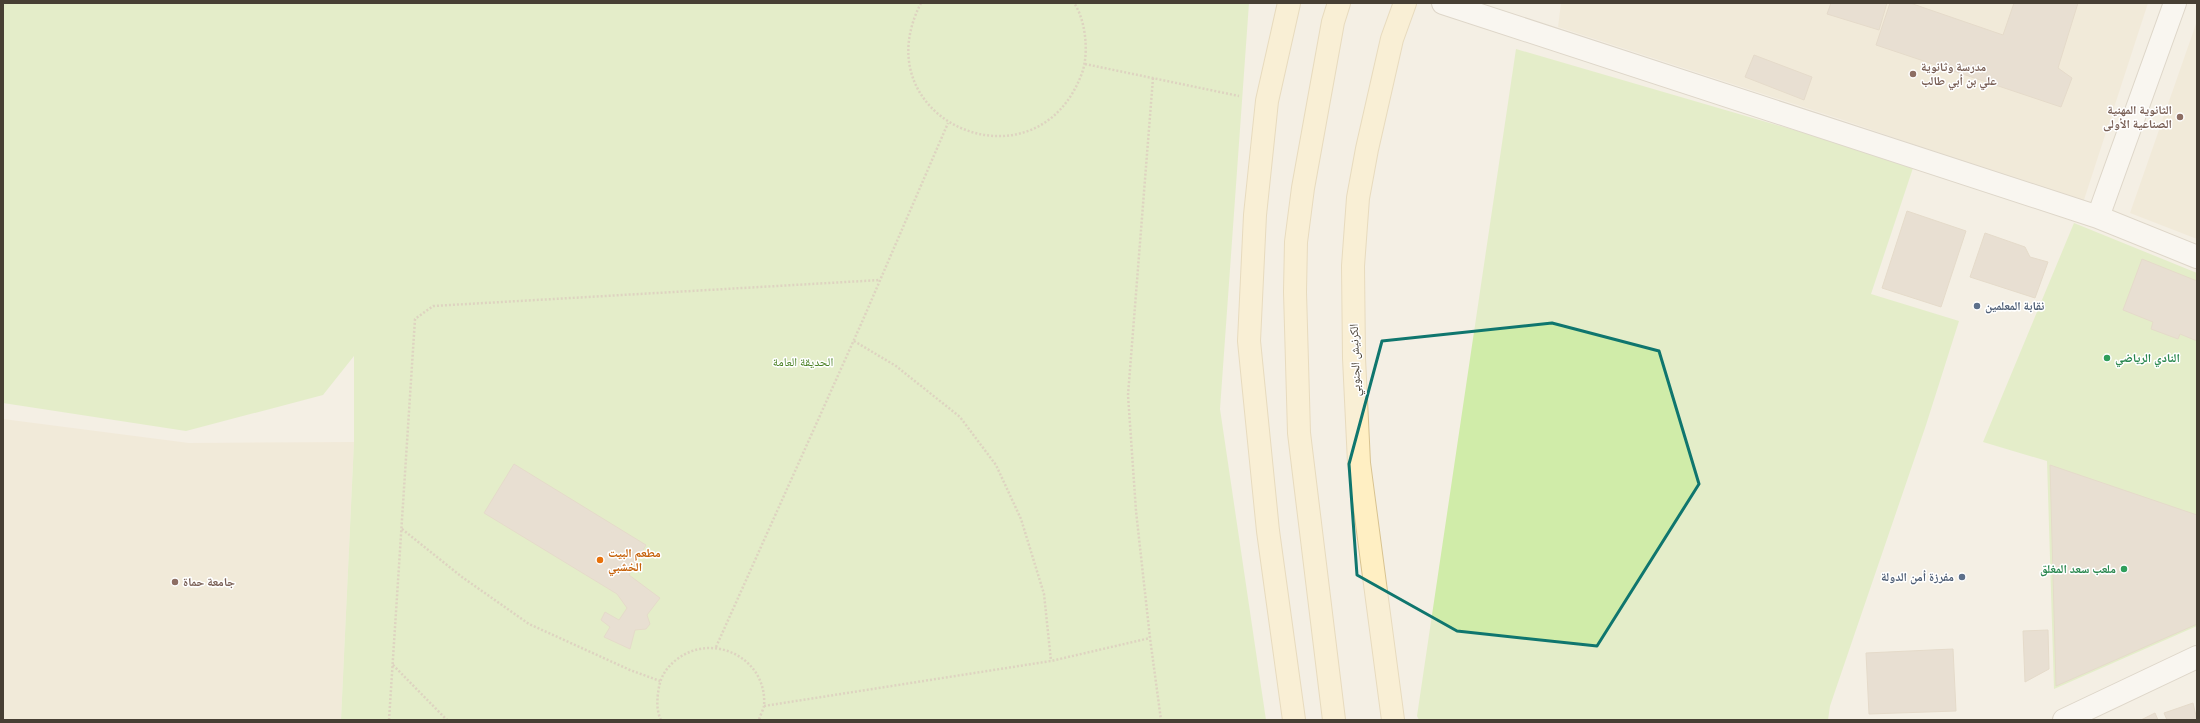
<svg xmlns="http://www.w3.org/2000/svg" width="2200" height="723" font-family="Figtree,'Noto Naskh Arabic',sans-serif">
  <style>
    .education { fill: #eee4cd }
    .green { fill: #d0eca9 }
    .building { fill: #dacdbc; stroke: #d2c2ab }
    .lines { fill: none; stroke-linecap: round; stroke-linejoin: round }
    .street-casing { stroke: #c3b9a9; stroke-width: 24 }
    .secondary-casing { stroke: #d8c390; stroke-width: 24 }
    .path { stroke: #c3b296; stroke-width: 2.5; stroke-dasharray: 2 2; stroke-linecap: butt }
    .street { stroke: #fff; stroke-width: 22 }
    .secondary { stroke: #ffefc3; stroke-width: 22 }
    .marked { fill: none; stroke: #0f766e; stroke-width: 3; stroke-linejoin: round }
    .education-dot { fill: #8d6e63; stroke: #fff; stroke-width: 1.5 }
    .service-dot { fill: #5c6f8a; stroke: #fff; stroke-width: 1.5 }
    .leisure-dot { fill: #2e9e5b; stroke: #fff; stroke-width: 1.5 }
    .food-dot { fill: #e8710a; stroke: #fff; stroke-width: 1.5 }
    .labels { text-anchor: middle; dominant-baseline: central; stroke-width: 3; stroke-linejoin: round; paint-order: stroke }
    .education-label { font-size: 12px; font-weight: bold; fill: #785e54; stroke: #fff; text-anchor: start }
    .service-label { font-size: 12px; font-weight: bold; fill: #4e5e75; stroke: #fff; text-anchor: start }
    .leisure-label { font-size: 12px; font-weight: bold; fill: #27864d; stroke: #fff; text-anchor: start }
    .street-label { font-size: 12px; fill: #473f34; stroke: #fff }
    .park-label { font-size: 12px; fill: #477e21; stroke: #fff }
    .food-label { font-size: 12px; font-weight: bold; fill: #c56008; stroke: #fff; text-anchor: start }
  </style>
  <rect width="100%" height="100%" fill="#f4efe4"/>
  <path class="education" d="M 1561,3 L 2148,3 L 2083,203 L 1843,120 L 1558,27 Z
    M 2197,21 L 2197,239 L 2130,213 Z
    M 3,419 L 189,443 L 354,442 L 341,720 L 3,720 Z"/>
  <path class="green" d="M 3,3 L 1249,3 L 1220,409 L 1266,720 L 341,720 L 354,442 L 354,356 L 323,395 L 186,431 L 3,403 Z
    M 1516,49 L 1914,165 L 1871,294 L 1959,321 L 1926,425 L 1830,706 L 1828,720 L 1419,720 L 1417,716 Z
    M 2074,223 L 2197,273 L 2197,626 L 2054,689 L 2047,461 L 1983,442 Z"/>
  <path class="building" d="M 1831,3 L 1887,3 L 1879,30 L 1827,14 Z
    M 1890,3 L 1910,3 L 2003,35 L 2014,3 L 2078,3 L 2058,68 L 2072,78 L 2061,107 L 1876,45 Z
    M 1754,55 L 1812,77 L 1804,100 L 1745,77 Z
    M 1907,211 L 1966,231 L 1941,307 L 1882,288 Z
    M 1985,233 L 2025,247 L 2030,257 L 2048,262 L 2035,298 L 1970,277 Z
    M 2142,259 L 2197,281 L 2197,341 L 2180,334 L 2178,339 L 2151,329 L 2153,322 L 2123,310 Z
    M 514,464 L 646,545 L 629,575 L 660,598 L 647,615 L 650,624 L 646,629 L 635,630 L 630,649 L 604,637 L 610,627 L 601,620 L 605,612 L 619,620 L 627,608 L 617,594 L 484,513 Z
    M 2050,465 L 2197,515 L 2197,624 L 2056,686 Z
    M 2048,630 L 2049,669 L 2025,682 L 2023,631 Z
    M 1953,649 L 1956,711 L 1869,714 L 1866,653 Z
    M 2193,703 L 2197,720 L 2167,720 L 2164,713 Z
    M 2155,713 L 2158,720 L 2141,720 Z"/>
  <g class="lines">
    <defs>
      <path id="street" d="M 1443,3 L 2098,217
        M 2175,3 L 2098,217 L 2197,257
        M 2064,720 L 2197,657"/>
      <path id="secondary" d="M 1289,3 L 1267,101 L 1255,215 L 1249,341 L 1268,531 L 1294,720
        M 1334,720 L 1299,433 L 1295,292 L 1296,242 L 1303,188 L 1333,22 L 1339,3
        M 1393,720 L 1359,463 L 1354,358 L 1353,266 L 1358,198 L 1367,149 L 1392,39 L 1405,3"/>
    </defs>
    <use href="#street" class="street-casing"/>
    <use href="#secondary" class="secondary-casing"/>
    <path class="path" d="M 921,3 C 860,121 1037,196 1082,73 C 1089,54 1086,20 1074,3
      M 1085,64 L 1239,96
      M 1153,78 L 1128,395 L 1136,511 L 1150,638 L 1161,720
      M 854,341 L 896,366 L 960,417 L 996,465 L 1021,519 L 1044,594 L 1051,661
      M 402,529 L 462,577 L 529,624 L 630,670 L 660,681
      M 716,647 L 862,322 L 948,123
      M 393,665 L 447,720
      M 764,706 L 1051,661 L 1150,638
      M 389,720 L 415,319 L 433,306 L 880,280
      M 661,720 C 656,710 657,698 659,687 C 661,676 667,667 676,660 C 712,631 768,658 764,706 C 763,710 760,716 759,720"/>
    <use href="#street" class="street"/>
    <use href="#secondary" class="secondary"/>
  </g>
  <path d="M0 0H2200V723H0ZM 1552,323 L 1659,351 L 1699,484 L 1597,646 L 1457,631 L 1357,575 L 1349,464 L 1382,341 Z" fill="#f4efe4" fill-opacity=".55" fill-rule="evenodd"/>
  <path class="marked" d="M 1552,323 L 1659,351 L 1699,484 L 1597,646 L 1457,631 L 1357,575 L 1349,464 L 1382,341 Z"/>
  <g class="education-dot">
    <circle cx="1913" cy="74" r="4"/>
    <circle cx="2180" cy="117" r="4"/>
    <circle cx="175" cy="582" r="4"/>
  </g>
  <g class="service-dot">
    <circle cx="1977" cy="306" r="4"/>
    <circle cx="1962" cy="577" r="4"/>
  </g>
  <g class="leisure-dot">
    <circle cx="2107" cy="358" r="4"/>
    <circle cx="2124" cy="569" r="4"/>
  </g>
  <circle class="food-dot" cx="600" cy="560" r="4"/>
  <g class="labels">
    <g class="education-label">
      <text x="1921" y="67">مدرسة وثانوية<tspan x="1921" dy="14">علي بن أبي طالب</tspan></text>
      <text x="2172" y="110" text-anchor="end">الثانوية المهنية<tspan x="2172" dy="14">الصناعية الأولى</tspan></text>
      <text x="183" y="582">جامعة حماة</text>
    </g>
    <g class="service-label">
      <text x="1985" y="306">نقابة المعلمين</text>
      <text x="1954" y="577" text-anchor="end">مفرزة أمن الدولة</text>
    </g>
    <g class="leisure-label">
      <text x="2115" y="358">النادي الرياضي</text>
      <text x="2116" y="569" text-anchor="end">ملعب سعد المغلق</text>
    </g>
    <g class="street-label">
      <text transform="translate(1355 360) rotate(-92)">الكرنيش الجنوبي</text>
    </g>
    <g class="park-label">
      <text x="803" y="362">الحديقة العامة</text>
    </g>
    <g class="food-label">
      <text x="608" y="553">مطعم البيت<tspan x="608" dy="14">الخشبي</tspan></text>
    </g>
  </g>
  <rect width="2200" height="723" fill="none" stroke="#473f34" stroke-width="8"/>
</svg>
